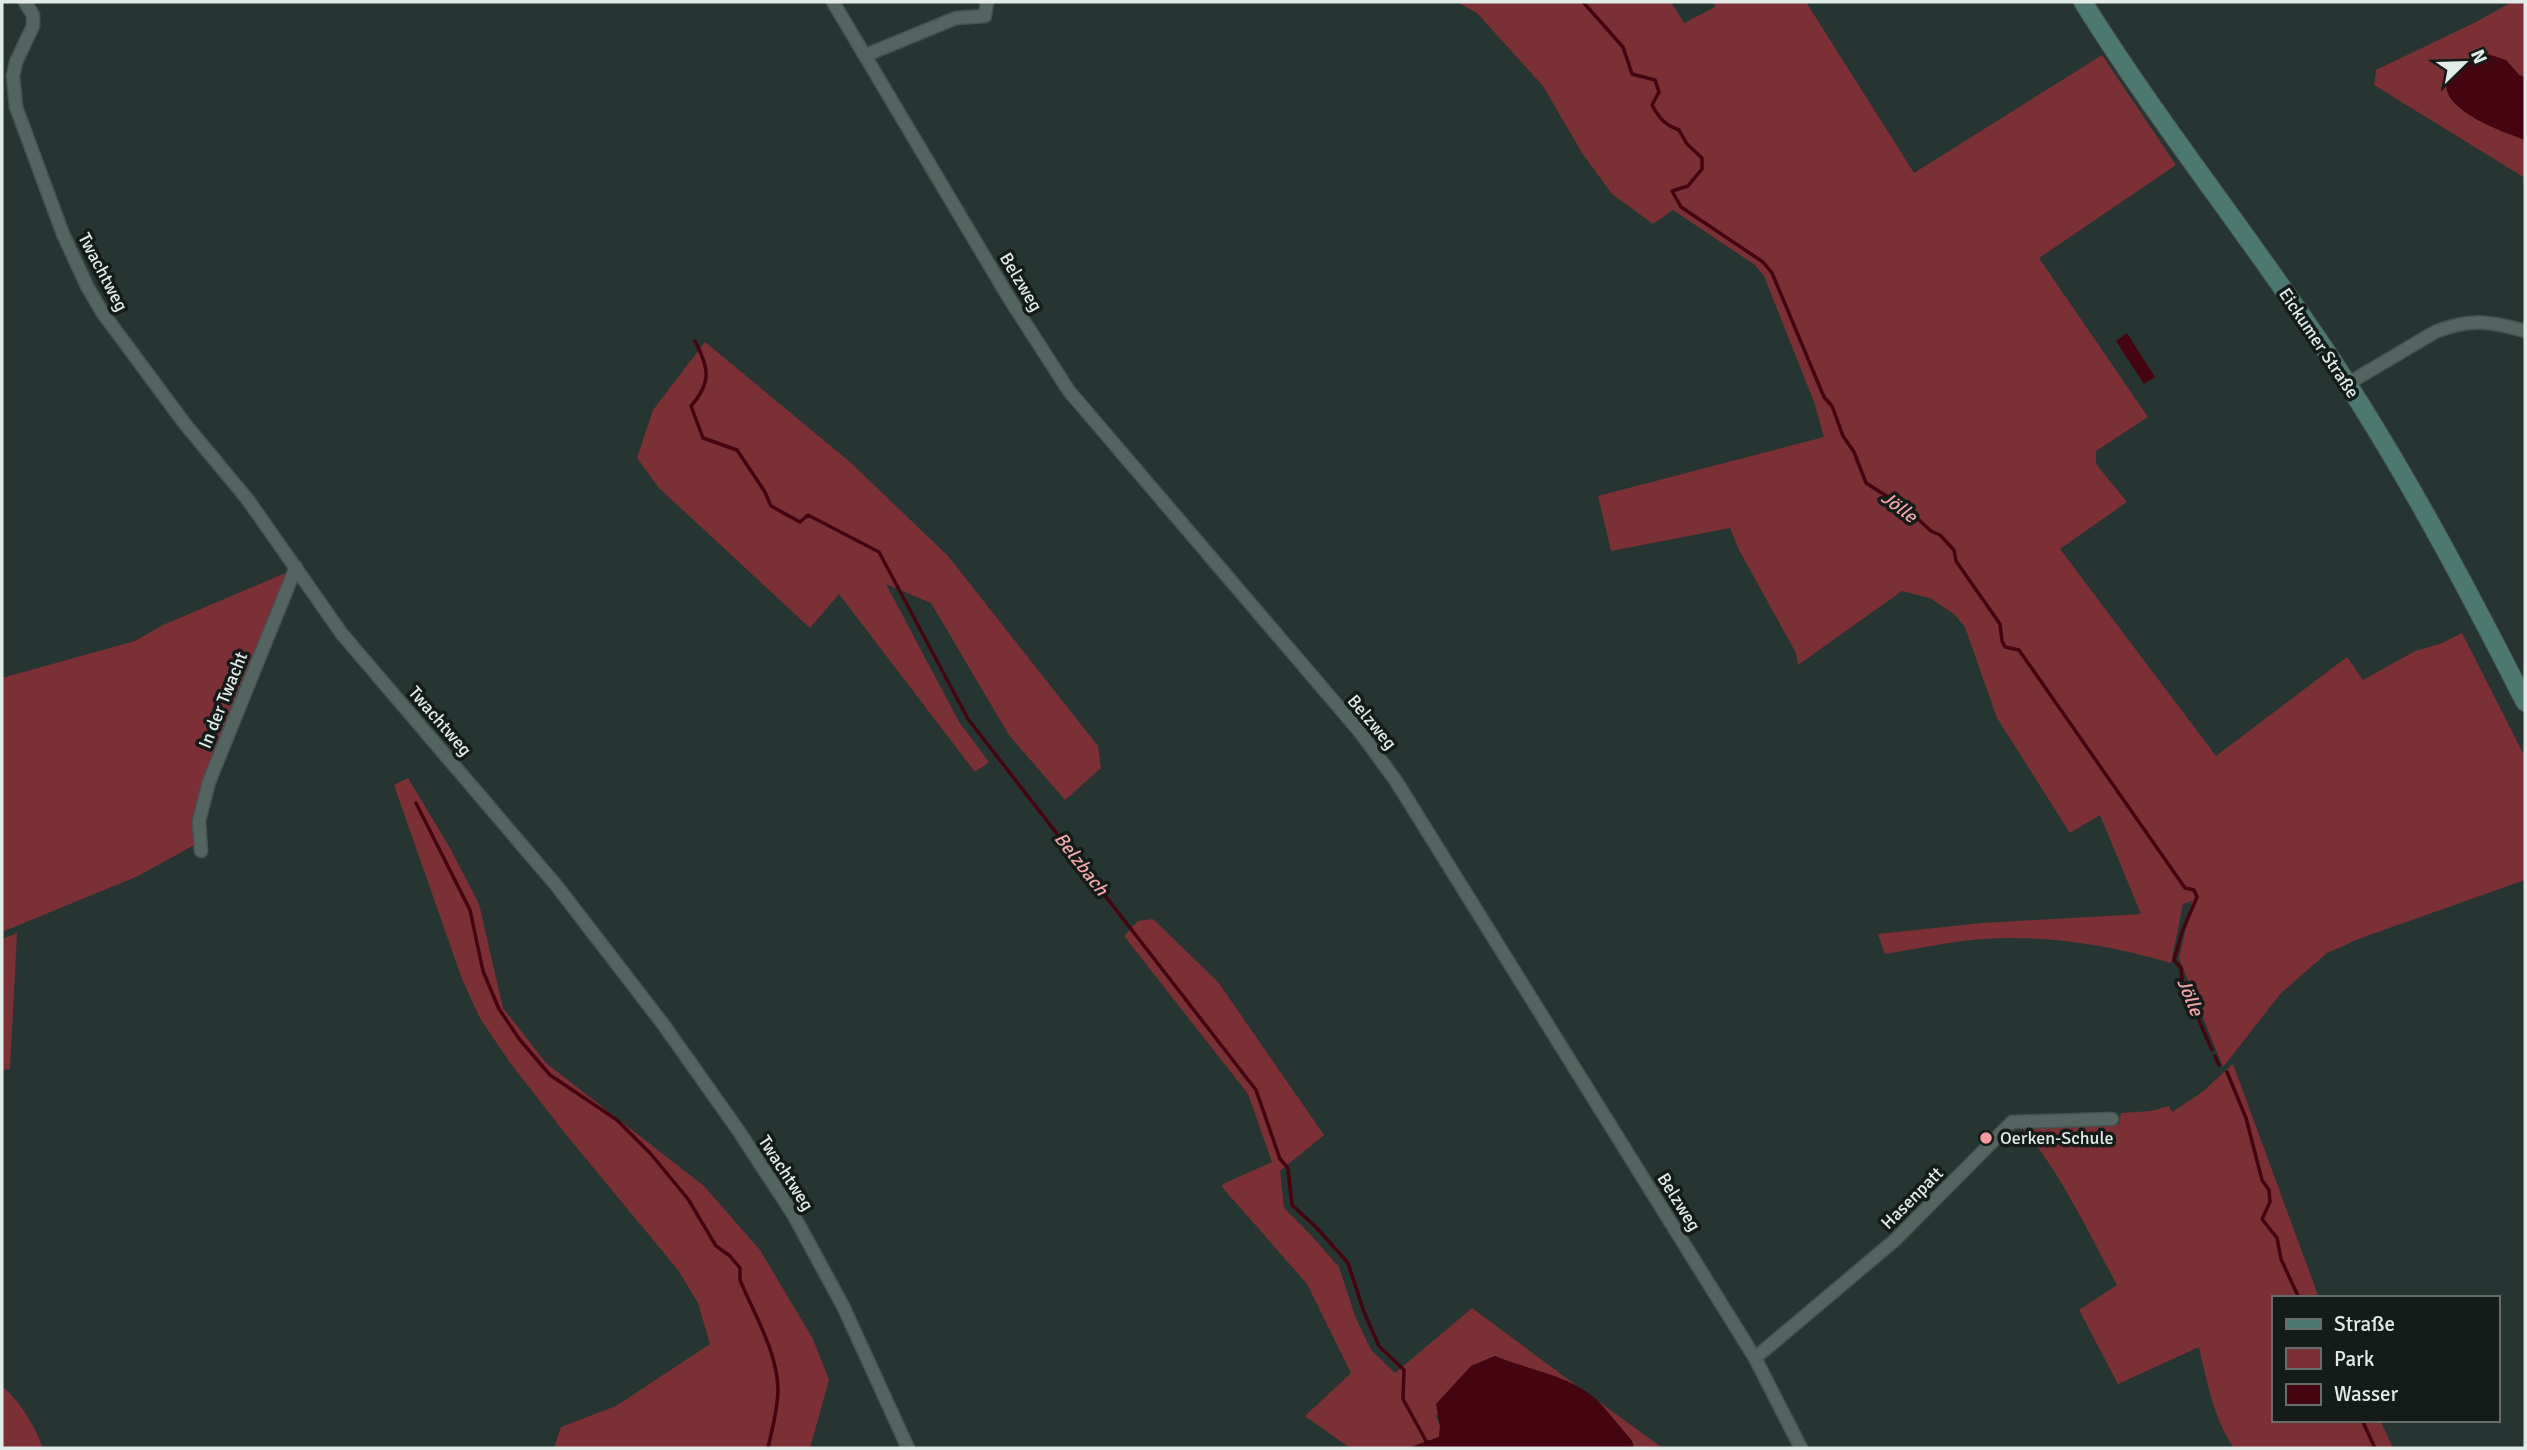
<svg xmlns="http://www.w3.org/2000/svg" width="2527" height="1450" font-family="Signika,sans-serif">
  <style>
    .green { fill: #7b3036 }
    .water { fill: #440410 }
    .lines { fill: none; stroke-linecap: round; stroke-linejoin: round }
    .stream { stroke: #440410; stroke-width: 3.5 }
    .street-casing { stroke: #45524f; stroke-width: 15 }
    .secondary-casing { stroke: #45524f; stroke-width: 20 }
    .street { stroke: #546561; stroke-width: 12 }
    .secondary { stroke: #4d7870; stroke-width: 18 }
    .poi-dot { fill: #f59b9d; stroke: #141b19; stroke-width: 2.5 }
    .labels { text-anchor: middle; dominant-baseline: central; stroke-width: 7; stroke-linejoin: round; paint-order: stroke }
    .street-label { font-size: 18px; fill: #e1ebe8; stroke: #141b19 }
    .poi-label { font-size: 18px; fill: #e1ebe8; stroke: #141b19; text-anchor: start }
    .water-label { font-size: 19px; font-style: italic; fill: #f2a8a9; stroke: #141b19 }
  </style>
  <rect width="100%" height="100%" fill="#263532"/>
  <path class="green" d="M 1457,2 L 1671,2 L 1684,23 L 1715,7 L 1713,2 L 1806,2 L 1914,173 L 2102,55 L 2176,165 L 2039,258 L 2148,417 L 2096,451 L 2096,464 L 2127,502 L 2060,549 L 2216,756 L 2347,657 L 2363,680 L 2415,651 L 2440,644 L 2462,633 L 2525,757 L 2525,880 L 2361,938 L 2327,953 L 2281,993 L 2223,1067 L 2179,958 L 2192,901 L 2183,904 L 2171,963 C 2121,948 2065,938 2013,938 C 1970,937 1927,947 1885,954 L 1878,934 L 1982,923 L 2141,914 L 2100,815 L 2070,833 L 1997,718 L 1965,627 L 1954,614 L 1930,598 L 1902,591 L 1798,665 L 1796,653 L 1739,550 L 1730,528 L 1611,551 L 1598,496 L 1824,437 L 1814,402 L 1764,276 L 1755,265 L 1673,210 L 1653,224 L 1612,194 L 1582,153 L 1543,86 L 1477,13 Z
    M 2512,2 L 2525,2 L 2525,77 L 2519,75 L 2506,60 L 2473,118 L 2525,140 L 2525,178 L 2374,85 L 2376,70 L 2476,22 Z
    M 705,342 L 850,462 L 948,556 L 1098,746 L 1101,768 L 1065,800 L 1009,735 L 931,603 L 886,584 L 959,722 L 989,762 L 975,772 L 839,594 L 810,628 L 659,488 L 637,458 L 653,410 Z
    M 288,572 L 204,780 L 196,844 L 138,876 L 2,932 L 2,678 L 135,641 L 163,625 Z
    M 408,778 L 450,848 L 479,904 L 503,1008 L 546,1063 L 704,1186 L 760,1250 L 813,1339 L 829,1380 L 810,1448 L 554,1448 L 561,1427 L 616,1406 L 710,1344 L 698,1303 L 678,1270 L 568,1137 L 511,1064 L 481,1020 L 462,979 L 394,785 Z
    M 1153,919 L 1218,982 L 1324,1135 L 1280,1171 L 1284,1208 L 1308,1232 L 1339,1267 L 1355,1316 L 1371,1350 L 1395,1373 L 1472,1308 L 1577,1386 C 1550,1375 1522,1367 1495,1356 L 1471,1366 L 1436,1416 L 1440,1426 L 1439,1437 L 1408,1448 L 1350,1448 L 1305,1416 L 1351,1373 L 1307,1284 L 1222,1187 L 1223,1184 L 1272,1162 L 1248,1094 L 1124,936 L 1138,921 Z
    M 17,933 L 10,1069 L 2,1070 L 2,939 Z
    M 2233,1064 L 2319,1298 L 2273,1298 L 2273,1420 L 2380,1420 L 2393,1448 L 2234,1448 C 2214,1420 2207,1381 2199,1347 L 2118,1384 L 2079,1310 L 2117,1285 C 2089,1234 2059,1168 2020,1126 L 2108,1123 L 2119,1124 L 2121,1113 L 2151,1111 L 2169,1106 L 2172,1112 L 2201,1093 Z
    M 2,1386 C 22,1404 33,1423 43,1448 L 2,1448 Z
    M 1595,1399 L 1660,1446 L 1658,1448 L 1634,1448 L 1632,1441 Z"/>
  <path class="water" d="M 2485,53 L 2506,60 L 2519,75 L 2525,77 L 2525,140 C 2503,132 2418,103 2456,68 C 2463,61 2475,57 2485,53 Z
    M 2127,333 L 2155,377 L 2144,384 L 2116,341 Z
    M 1495,1356 C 1528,1370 1569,1375 1596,1399 C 1609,1412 1620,1427 1632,1441 L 1634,1448 L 1408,1448 L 1439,1437 L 1440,1426 L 1436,1404 L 1471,1366 Z"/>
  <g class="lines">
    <path class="stream" d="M 1583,2 L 1623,47 L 1632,74 L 1655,80 L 1659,92 L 1652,105 C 1659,118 1665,125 1679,130 L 1687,144 L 1702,158 L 1702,169 L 1688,186 L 1672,191 L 1681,207 L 1763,262 L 1772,273 L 1824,397 L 1832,406 L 1843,436 L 1854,452 L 1866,483 L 1907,509 L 1931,531 L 1940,535 L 1954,550 L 1956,561 L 2000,624 L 2002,641 L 2005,647 L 2019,650 L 2185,888 L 2194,890 L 2197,897 L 2182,932 L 2174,960 L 2181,968 L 2182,981 L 2212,1050
      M 695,341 C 709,368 712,382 691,406 L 703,438 L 737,450 L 765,492 L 771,506 L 800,522 L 808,515 L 879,552 L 968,719 L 1256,1090 L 1280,1159 L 1288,1168 L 1292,1205 L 1317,1228 L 1348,1263 L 1364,1312 L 1379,1346 L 1404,1370 L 1403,1399 L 1426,1441 L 1437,1448
      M 416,803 L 470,910 L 483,971 L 499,1009 L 520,1040 L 550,1075 L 617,1120 L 650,1153 L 688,1199 L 716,1246 L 730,1256 L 740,1268 L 740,1280 C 754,1314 777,1351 778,1389 C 778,1409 772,1429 768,1448
      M 2215,1056 L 2219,1065
      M 2227,1072 L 2246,1118 L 2262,1180 L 2269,1190 L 2270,1202 L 2262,1219 L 2277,1238 L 2281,1259 L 2299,1298
      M 2362,1420 L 2375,1448"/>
    <defs>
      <path id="street" d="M 25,2 L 33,15 L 33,26 L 16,62 L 13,76 L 16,107 L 63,234 L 87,286 L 102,312 L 185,424 L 248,500 L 342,634 L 556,885 L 663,1024 L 738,1130 L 793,1214 L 843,1306 L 908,1448
        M 833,2 L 1009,298 L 1069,391 L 1360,732 L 1396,781 L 1755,1358 L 1801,1448
        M 866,55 L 956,18 L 985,16 L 987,2
        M 2347,384 L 2435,332 C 2470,318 2489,321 2525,331
        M 201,851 L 199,821 L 209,782 L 296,567
        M 1755,1358 L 1895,1240 L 2012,1122 L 2112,1119"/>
      <path id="secondary" d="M 2083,2 C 2158,122 2247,233 2326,351 C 2401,463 2464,582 2525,702"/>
    </defs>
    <use href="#street" class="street-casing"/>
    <use href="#secondary" class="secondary-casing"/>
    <use href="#street" class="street"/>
    <use href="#secondary" class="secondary"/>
  </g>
  <circle class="poi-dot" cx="1986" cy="1138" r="7"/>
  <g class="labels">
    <g class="street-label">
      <text transform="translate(103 272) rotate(62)">Twachtweg</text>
      <text transform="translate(1021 282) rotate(59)">Belzweg</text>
      <text transform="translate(2319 343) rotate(56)">Eickumer Straße</text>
      <text transform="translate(223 700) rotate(-68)">In der Twacht</text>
      <text transform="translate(440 721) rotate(49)">Twachtweg</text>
      <text transform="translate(1372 722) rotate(50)">Belzweg</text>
      <text transform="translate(786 1173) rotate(57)">Twachtweg</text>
      <text transform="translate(1912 1198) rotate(-45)">Hasenpatt</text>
      <text transform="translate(1679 1202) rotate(58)">Belzweg</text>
    </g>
    <g class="poi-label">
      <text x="2000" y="1138">Oerken-Schule</text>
    </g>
    <g class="water-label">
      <text transform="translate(1899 507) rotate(37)">Jölle</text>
      <text transform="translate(1081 864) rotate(52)">Belzbach</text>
      <text transform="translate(2190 997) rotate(67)">Jölle</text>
    </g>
  </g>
  <rect width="2527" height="1450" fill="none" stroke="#e1ebe8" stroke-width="7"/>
  <rect x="2272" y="1296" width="228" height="126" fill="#141b19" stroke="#666e6c" stroke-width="2"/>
  <rect x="2286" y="1319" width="35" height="10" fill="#4d7870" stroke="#666e6c" stroke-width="2"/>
  <text x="2334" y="1331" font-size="21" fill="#e1ebe8">Straße</text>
  <rect x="2286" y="1348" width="35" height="21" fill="#7b3036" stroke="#666e6c" stroke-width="2"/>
  <text x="2334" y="1366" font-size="21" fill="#e1ebe8">Park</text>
  <rect x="2286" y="1384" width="35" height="21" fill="#440410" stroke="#666e6c" stroke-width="2"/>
  <text x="2334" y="1401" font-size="21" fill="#e1ebe8">Wasser</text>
  <g transform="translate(2464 63) rotate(67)" stroke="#141b19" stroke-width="5" paint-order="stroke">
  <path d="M0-5L12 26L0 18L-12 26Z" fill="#e1ebe8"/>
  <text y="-10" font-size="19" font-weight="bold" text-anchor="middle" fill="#e1ebe8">N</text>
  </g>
</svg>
